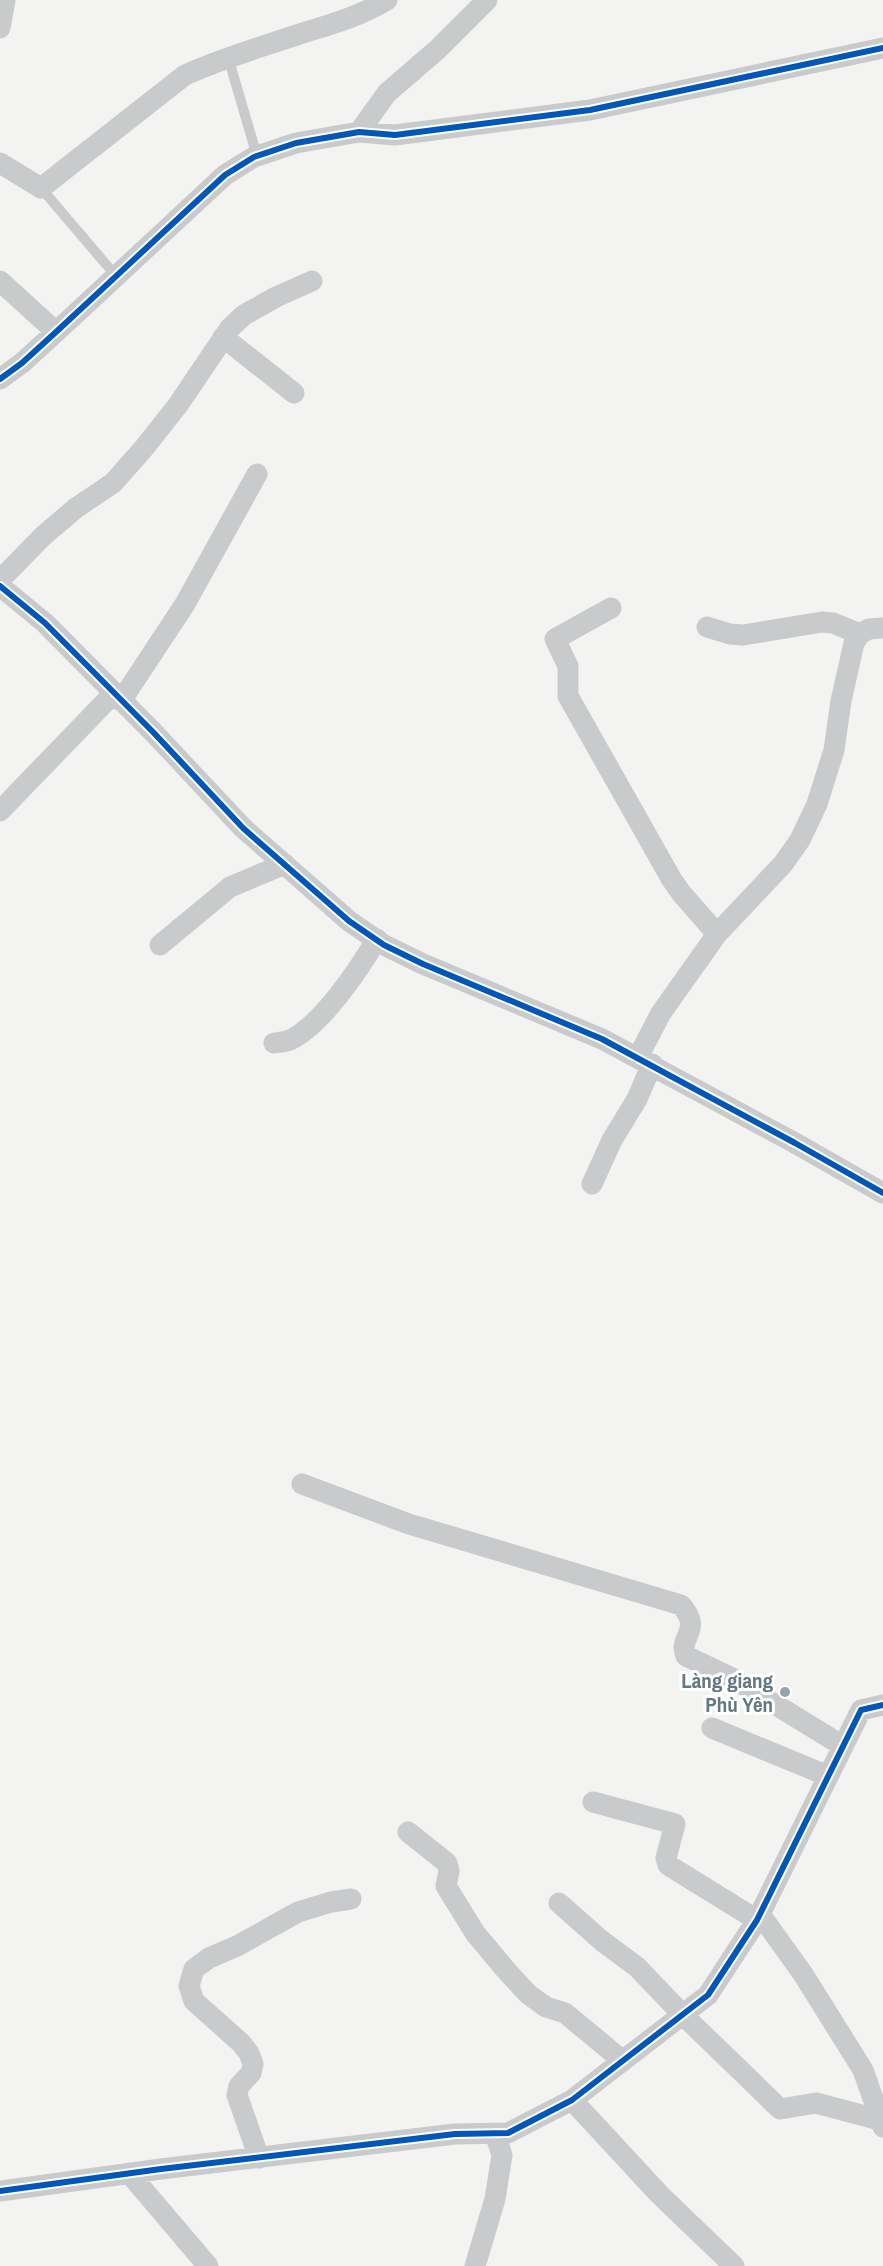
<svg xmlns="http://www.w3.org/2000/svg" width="883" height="2266" font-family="'Archivo Narrow',sans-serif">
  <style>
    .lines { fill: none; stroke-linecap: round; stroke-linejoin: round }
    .service { stroke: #c8cacb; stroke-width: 10 }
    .minor { stroke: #c8cacb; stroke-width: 21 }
    .cycleway-casing { stroke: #fff; stroke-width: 10 }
    .cycleway { stroke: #0057b8; stroke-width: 6 }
    .poi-dot { fill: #95a3a8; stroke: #fff; stroke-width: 2 }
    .labels { text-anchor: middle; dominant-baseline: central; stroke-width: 6; stroke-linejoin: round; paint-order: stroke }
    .poi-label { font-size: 21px; font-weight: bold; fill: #637881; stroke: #fff; text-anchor: end }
  </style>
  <rect width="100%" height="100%" fill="#f3f3f1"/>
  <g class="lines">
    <path class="service" d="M 228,57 L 257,156
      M 41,188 L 116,276"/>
    <path class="minor" d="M 0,28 L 5,0
      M 359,132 L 387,93 L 438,49 L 487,0
      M 0,163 L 41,188 L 185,75 C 225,57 267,45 309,31 C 336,23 362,15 387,0
      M 0,281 L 56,332
      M 223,337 L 294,393
      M 0,379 L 22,363 L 56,332 L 225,175 L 254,157 L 296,143 L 359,132 L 395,135 L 590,110 L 883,48
      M 0,580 L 43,536 L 76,508 L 113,483 L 144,448 L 178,405 L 230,328 L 244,315 L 276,297 L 312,281
      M 0,586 L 45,623 L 153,732 L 243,828 L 349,921 L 384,945 L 423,964 L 602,1039 L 795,1143 L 883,1193
      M 611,608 L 555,639 L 568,666 L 568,696 L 672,880 L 682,894 L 717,934
      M 707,627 L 730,634 L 743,635 L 822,622 L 833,623 L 860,634
      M 121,701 L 185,604 L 257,474
      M 0,811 L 114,693
      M 160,945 L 230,887 L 285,864
      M 274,1043 C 280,1042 287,1042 292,1039 C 323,1023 359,969 377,939
      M 638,1057 L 661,1013 L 717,934 L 783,864 L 800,840 L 817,804 L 834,750 L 841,701 L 854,643 L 860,634 L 869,629 L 883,628
      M 592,1184 L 612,1140 L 637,1099 L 652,1064
      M 302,1484 L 409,1524 L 681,1605 C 704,1631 677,1636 686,1656 L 732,1678 L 843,1746
      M 712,1728 L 828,1776
      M 593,1802 L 675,1824 L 666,1858 L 668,1865 L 757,1920
      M 408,1832 L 447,1863 L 449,1871 L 446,1886 L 475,1933 L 505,1969 L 528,1994 L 546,2007 L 565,2013 L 623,2061
      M 559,1903 L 602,1941 L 637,1967 L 683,2015 L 780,2109 L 816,2103 L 880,2120
      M 760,1914 L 803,1974 L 863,2070 L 883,2127
      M 572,2100 L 659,2194 L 734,2266
      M 259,2158 L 237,2095 L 239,2086 L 251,2073 L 253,2064 L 249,2053 L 241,2043 L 194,2001 L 189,1986 L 194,1969 L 209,1958 L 237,1946 L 298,1912 L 331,1902 L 351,1899
      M 129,2173 L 208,2266
      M 0,2191 L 161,2169 L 455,2134 L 508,2133 L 572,2100 L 708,1995 L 757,1920 L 861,1710 L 883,1705
      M 475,2266 L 495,2199 L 502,2155 L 495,2134"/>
    <defs>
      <path id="cycleway" d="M 0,379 L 22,363 L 56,332 L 225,175 L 254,157 L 296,143 L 359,132 L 395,135 L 590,110 L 883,48
        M 0,586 L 45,623 L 153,732 L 243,828 L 349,921 L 384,945 L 423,964 L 602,1039 L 795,1143 L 883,1193
        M 0,2191 L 161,2169 L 455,2134 L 508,2133 L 572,2100 L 708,1995 L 757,1920 L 861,1710 L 883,1705"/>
    </defs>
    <use href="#cycleway" class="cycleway-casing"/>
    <use href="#cycleway" class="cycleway"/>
  </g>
  <circle class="poi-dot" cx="785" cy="1692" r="6"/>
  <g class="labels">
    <g class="poi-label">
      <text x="773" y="1680">Làng giang<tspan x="773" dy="24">Phù Yên</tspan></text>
    </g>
  </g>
</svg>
